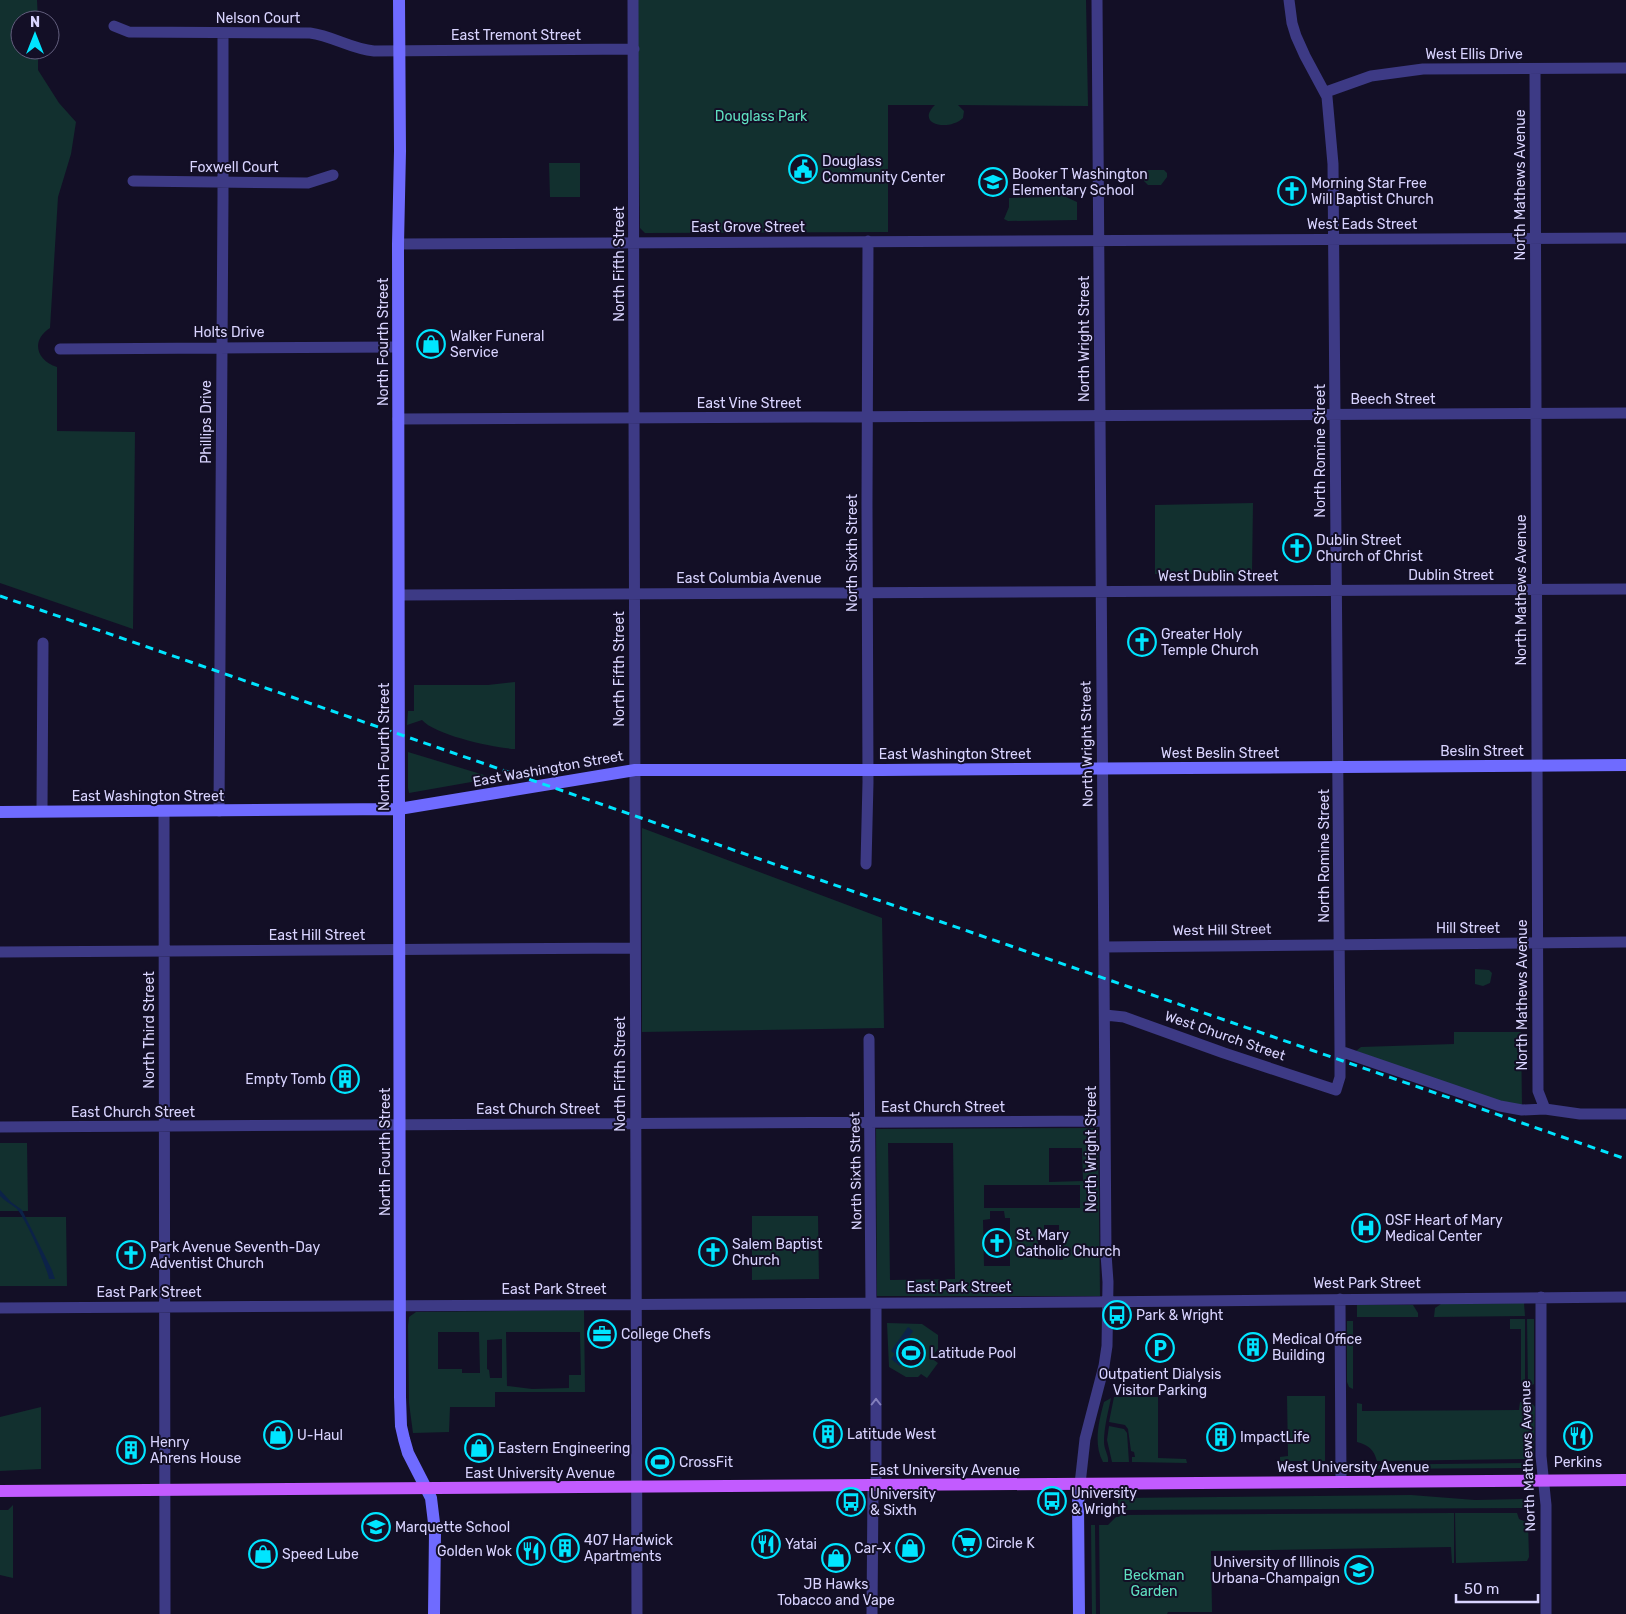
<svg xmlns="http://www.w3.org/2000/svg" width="1626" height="1614" font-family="Rubik,sans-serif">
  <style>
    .green { fill: #12302f; fill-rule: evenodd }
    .water { fill: #0c2248 }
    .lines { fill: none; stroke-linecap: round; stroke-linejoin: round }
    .street { stroke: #3d3a85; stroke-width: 11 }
    .secondary { stroke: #6f6bff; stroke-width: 12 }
    .primary { stroke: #c25bff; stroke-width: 12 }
    .rail { stroke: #00e5ff; stroke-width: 3; stroke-dasharray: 8 6; stroke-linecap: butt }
    .oneway { stroke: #837fbc }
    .labels { text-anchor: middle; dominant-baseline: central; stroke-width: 4; stroke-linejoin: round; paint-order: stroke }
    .street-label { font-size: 14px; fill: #d9d4ff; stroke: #130f26 }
    .park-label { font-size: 14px; fill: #5fe0c0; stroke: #130f26 }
    .poi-label { font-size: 14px; fill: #d9d4ff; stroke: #130f26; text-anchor: start }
  </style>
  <rect width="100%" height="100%" fill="#130f26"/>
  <path class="green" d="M 0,0 L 37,0 L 38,20 L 20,20 L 20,50 L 38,50 L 38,70 L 59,103 L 76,122 L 71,154 L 58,197 L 50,328 C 30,341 37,361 57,367 L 57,431 L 135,432 L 133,629 L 0,583 Z
    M 637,0 L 1086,0 L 1088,106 L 958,105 L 964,111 L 963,118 C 948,132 915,124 935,105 L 888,105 L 888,232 L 645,233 L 640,228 L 640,224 Z
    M 549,163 L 580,163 L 580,197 L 550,197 Z
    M 1148,170 L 1164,170 L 1167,173 L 1167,177 L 1161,185 L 1148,185 L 1144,181 L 1145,172 Z
    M 1053,190 L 1065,191 L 1066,197 L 1077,202 L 1077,220 L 1008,221 L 1004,219 L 1009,207 L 1009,198 L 1052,197 Z
    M 1253,503 L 1252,574 L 1155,574 L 1155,505 Z
    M 515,682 L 515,749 C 494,748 435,735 422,720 L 407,725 L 408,711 L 414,711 L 414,685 L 488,685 Z
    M 408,752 L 494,778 L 409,793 L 408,788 Z
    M 642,828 L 882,918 L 884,1028 L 642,1032 Z
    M 1475,969 L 1489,970 L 1492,973 L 1490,983 L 1483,986 L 1475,984 Z
    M 1454,1032 L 1521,1032 L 1522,1106 L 1476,1095 L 1356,1051 L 1361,1047 L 1454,1044 Z
    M 1098,1128 L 1100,1296 L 877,1296 L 876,1129 ZM 953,1143 L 955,1279 L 890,1280 L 888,1143 ZM 1049,1148 L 1082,1148 L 1083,1181 L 1049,1182 ZM 984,1185 L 1080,1185 L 1080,1208 L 984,1208 ZM 990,1211 L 1004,1211 L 1005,1218 L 1010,1218 L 1010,1266 L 984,1266 L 983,1220 L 990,1219 ZM 1044,1225 L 1059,1225 L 1059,1235 L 1064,1235 L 1063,1260 L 1038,1259 L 1038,1234 L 1044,1234 Z
    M 0,1143 L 27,1143 L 28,1211 L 0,1211 Z
    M 752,1216 L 818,1216 L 819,1279 L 752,1280 Z
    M 0,1217 L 66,1217 L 67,1286 L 0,1286 Z
    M 1524,1303 L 1525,1316 L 1434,1317 L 1435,1308 L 1441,1304 Z
    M 1357,1305 L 1413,1305 L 1418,1313 L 1418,1317 L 1357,1317 Z
    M 584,1310 L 585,1392 L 495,1392 L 495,1407 L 450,1407 L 449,1432 L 413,1433 L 409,1403 L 408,1326 L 409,1317 L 416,1312 ZM 438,1332 L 479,1332 L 480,1373 L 462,1373 L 462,1369 L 438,1369 ZM 506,1332 L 580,1332 L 581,1375 L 569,1375 L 569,1388 L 532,1389 L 507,1386 ZM 502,1339 L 502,1378 L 490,1378 L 489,1370 L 487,1369 L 487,1340 Z
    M 1510,1319 L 1525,1319 L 1525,1387 L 1521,1387 L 1521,1329 L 1510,1329 Z
    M 1527,1319 L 1534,1319 L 1534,1384 L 1528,1387 Z
    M 1347,1321 L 1353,1321 L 1353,1389 L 1349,1387 L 1347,1382 Z
    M 887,1323 L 922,1324 L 938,1335 L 938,1349 L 931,1358 L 938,1363 L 927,1378 L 921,1374 L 918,1377 L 906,1377 L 889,1367 Z
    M 1287,1396 L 1325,1396 L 1325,1461 L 1280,1461 L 1280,1457 L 1288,1456 Z
    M 1114,1397 L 1158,1397 L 1158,1458 L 1186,1459 L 1187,1463 L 1132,1462 L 1132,1457 L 1135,1457 L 1134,1452 L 1131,1451 L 1128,1429 L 1125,1425 L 1109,1422 Z
    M 1111,1398 C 1108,1413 1104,1427 1104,1442 C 1104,1450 1109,1455 1108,1462 L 1103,1462 C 1093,1444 1099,1421 1104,1402 Z
    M 1530,1401 L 1535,1407 L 1534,1459 L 1377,1461 C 1374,1450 1369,1445 1357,1442 L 1357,1403 L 1362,1404 L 1362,1411 L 1519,1410 L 1520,1402 Z
    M 41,1407 L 41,1469 L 0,1471 L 0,1417 Z
    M 1109,1426 L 1124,1429 L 1127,1433 L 1129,1462 L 1112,1462 L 1107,1440 Z
    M 1531,1463 L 1528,1466 L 1521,1468 L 1362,1469 L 1352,1465 Z
    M 1411,1495 L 1475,1500 L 1523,1499 L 1531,1503 L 1524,1508 L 1118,1510 L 1118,1498 Z
    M 13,1505 L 13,1578 L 0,1575 L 0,1510 L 8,1510 Z
    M 1454,1513 L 1454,1563 L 1452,1563 L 1451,1547 L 1211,1551 L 1212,1612 L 1168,1612 L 1167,1614 L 1100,1614 L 1099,1525 L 1108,1525 L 1116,1517 L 1119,1517 L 1120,1515 Z
    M 1517,1513 L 1519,1519 L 1528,1523 L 1529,1557 L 1527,1561 L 1456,1563 L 1455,1513 Z
    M 1091,1525 L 1095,1525 L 1096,1614 L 1092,1614 Z"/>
  <path class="water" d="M 0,1190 L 11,1202 L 22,1210 L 52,1270 L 55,1279 L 49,1279 C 47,1267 24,1215 16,1208 C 11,1204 5,1201 0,1196 Z
    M 908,1327 L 913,1331 L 902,1347 L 909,1352 L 900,1366 L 891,1359 L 895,1354 L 891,1351 Z"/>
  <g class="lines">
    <path class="street" d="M 633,0 L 637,1614
      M 114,26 L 129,32 L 310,33 C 333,36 351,49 374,51 L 634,49
      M 1535,69 L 1538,1091 L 1545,1109
      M 1326,92 L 1371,76 L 1423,69 L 1626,68
      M 133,181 L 308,183 L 333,175
      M 398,244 L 1626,238
      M 60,349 L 398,347
      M 398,419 L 1626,413
      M 399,595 L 1626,589
      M 42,811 L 43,643
      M 164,811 L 165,1614
      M 219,811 L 223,196 L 223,33
      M 866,864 L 868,782 L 867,503 L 868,241
      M 1104,947 L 1626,942
      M 0,952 L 635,948
      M 1105,1015 L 1124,1017 L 1224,1053 L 1336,1090 L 1340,1077 L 1340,1051 L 1333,164 L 1327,97 L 1305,56 L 1296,36 L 1292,23 L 1289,0
      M 869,1039 L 871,1303
      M 1340,1051 L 1500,1106 L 1522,1110 L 1545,1109 L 1580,1114 L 1626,1114
      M 0,1127 L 1105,1121
      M 1541,1297 L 1541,1456 L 1546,1505 L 1546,1614
      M 1340,1299 L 1341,1482
      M 876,1303 L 876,1486
      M 0,1308 L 1088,1302 L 1626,1297
      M 1080,1484 L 1085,1439 L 1104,1366 L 1107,1346 L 1108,1282 L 1106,1254 L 1097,0
      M 872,1614 L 873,1486"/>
    <path class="secondary" d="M 399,0 L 400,151 L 398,244 L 400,1397 L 401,1426 L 404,1439 L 408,1453 L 431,1498 L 435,1531 L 434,1614
      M 0,812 L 399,809 L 635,770 L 882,770 L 1626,765
      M 1079,1614 L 1078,1503 L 1080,1484"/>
    <path class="primary" d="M 0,1491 L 1626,1480"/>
    <path class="rail" d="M 0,596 L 1626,1159"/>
  </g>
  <defs><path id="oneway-chevron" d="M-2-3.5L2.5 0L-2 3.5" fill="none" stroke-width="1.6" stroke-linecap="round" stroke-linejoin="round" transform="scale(1.25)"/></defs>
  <use class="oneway" href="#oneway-chevron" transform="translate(876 1402) rotate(-90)"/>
  <defs>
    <symbol id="civic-ring" viewBox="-11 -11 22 22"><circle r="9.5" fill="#130f26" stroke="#00e5ff" stroke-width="1.5"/><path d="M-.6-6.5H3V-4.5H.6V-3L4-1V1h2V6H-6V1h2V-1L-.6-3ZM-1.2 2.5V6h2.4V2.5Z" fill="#00e5ff"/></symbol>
    <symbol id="school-ring" viewBox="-11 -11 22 22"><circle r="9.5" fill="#130f26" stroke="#00e5ff" stroke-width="1.5"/><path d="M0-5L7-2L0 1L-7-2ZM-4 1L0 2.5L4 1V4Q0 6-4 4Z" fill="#00e5ff"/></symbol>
    <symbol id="church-ring" viewBox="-11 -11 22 22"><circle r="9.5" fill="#130f26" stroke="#00e5ff" stroke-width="1.5"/><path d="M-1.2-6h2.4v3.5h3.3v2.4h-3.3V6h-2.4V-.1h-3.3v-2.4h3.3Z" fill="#00e5ff"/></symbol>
    <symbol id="shop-ring" viewBox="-11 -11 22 22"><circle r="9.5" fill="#130f26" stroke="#00e5ff" stroke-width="1.5"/><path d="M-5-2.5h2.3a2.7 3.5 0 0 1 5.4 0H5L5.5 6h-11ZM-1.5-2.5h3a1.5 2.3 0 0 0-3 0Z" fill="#00e5ff"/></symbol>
    <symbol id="building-ring" viewBox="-11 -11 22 22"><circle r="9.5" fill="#130f26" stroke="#00e5ff" stroke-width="1.5"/><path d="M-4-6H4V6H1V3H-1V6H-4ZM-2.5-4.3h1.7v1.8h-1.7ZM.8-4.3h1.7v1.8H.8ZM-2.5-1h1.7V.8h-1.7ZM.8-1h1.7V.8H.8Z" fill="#00e5ff"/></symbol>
    <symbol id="hospital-ring" viewBox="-11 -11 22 22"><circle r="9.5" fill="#130f26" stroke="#00e5ff" stroke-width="1.5"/><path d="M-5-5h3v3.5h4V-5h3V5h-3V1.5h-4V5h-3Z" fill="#00e5ff"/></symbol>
    <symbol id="bus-ring" viewBox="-11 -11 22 22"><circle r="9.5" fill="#130f26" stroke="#00e5ff" stroke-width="1.5"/><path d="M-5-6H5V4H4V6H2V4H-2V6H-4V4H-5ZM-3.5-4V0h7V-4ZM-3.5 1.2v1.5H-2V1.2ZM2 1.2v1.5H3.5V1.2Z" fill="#00e5ff"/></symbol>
    <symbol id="office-ring" viewBox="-11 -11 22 22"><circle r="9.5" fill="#130f26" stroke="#00e5ff" stroke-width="1.5"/><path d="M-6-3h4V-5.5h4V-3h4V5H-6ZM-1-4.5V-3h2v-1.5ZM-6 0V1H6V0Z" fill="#00e5ff"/></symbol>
    <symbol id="parking-ring" viewBox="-11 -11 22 22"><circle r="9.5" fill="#130f26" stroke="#00e5ff" stroke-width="1.5"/><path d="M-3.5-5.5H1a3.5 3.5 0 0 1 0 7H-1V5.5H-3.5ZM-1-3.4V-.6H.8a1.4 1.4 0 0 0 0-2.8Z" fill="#00e5ff"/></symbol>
    <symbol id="stadium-ring" viewBox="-11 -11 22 22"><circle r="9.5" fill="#130f26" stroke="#00e5ff" stroke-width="1.5"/><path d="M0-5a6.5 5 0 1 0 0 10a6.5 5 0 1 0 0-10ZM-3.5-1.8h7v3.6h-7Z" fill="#00e5ff"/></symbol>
    <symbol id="restaurant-ring" viewBox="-11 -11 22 22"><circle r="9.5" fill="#130f26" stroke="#00e5ff" stroke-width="1.5"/><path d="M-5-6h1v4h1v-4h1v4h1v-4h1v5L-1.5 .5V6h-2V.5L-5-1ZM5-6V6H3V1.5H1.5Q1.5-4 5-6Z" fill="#00e5ff"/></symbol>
    <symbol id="supermarket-ring" viewBox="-11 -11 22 22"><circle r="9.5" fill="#130f26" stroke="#00e5ff" stroke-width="1.5"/><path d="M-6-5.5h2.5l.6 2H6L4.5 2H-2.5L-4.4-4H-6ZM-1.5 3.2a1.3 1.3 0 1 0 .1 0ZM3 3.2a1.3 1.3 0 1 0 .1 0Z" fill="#00e5ff"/></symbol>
    <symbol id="university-ring" viewBox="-11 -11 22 22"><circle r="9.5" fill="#130f26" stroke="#00e5ff" stroke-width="1.5"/><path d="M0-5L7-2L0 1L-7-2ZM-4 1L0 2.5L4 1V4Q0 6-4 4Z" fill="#00e5ff"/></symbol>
  </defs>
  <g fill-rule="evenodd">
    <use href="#civic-ring" x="787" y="153" width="32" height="32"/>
    <use href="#school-ring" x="977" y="166" width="32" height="32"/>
    <use href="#church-ring" x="1276" y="175" width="32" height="32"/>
    <use href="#shop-ring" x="415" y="328" width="32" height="32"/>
    <use href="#church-ring" x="1281" y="532" width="32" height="32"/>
    <use href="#church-ring" x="1126" y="626" width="32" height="32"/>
    <use href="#building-ring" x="329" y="1063" width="32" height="32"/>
    <use href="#hospital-ring" x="1350" y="1212" width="32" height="32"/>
    <use href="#church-ring" x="981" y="1227" width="32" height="32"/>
    <use href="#church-ring" x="697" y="1236" width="32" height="32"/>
    <use href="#church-ring" x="115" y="1239" width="32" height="32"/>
    <use href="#bus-ring" x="1101" y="1299" width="32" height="32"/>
    <use href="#office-ring" x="586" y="1318" width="32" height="32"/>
    <use href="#building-ring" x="1237" y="1331" width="32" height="32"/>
    <use href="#parking-ring" x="1144" y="1332" width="32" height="32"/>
    <use href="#stadium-ring" x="895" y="1337" width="32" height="32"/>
    <use href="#building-ring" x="812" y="1418" width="32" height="32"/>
    <use href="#shop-ring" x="262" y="1419" width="32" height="32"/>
    <use href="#restaurant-ring" x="1562" y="1420" width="32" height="32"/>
    <use href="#building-ring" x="1205" y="1421" width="32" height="32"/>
    <use href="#shop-ring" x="463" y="1432" width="32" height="32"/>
    <use href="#building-ring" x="115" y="1434" width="32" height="32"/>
    <use href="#stadium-ring" x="644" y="1446" width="32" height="32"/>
    <use href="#bus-ring" x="1036" y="1485" width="32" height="32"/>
    <use href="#bus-ring" x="835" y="1486" width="32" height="32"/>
    <use href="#school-ring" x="360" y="1511" width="32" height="32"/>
    <use href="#supermarket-ring" x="951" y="1527" width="32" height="32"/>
    <use href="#restaurant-ring" x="750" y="1528" width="32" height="32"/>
    <use href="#building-ring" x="549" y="1532" width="32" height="32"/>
    <use href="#shop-ring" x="894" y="1532" width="32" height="32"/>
    <use href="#restaurant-ring" x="515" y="1535" width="32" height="32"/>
    <use href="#shop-ring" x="247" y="1538" width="32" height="32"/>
    <use href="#shop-ring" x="820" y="1542" width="32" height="32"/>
    <use href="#university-ring" x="1343" y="1554" width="32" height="32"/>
  </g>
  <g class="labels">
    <g class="street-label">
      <text x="258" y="18">Nelson Court</text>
      <text x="516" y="35">East Tremont Street</text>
      <text x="1474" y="54">West Ellis Drive</text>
      <text x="234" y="167">Foxwell Court</text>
      <text transform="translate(1520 185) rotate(-90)">North Mathews Avenue</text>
      <text x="1362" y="224">West Eads Street</text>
      <text x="748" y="227">East Grove Street</text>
      <text transform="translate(619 264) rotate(-90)">North Fifth Street</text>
      <text x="229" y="332">Holts Drive</text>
      <text transform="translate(1084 339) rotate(-90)">North Wright Street</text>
      <text transform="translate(383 342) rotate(-90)">North Fourth Street</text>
      <text x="1393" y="399">Beech Street</text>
      <text x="749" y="403">East Vine Street</text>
      <text transform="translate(206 422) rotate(-90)">Phillips Drive</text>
      <text transform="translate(1320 451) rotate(-90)">North Romine Street</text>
      <text transform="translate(852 553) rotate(-90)">North Sixth Street</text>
      <text x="1451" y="575">Dublin Street</text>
      <text x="1218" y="576">West Dublin Street</text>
      <text x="749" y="578">East Columbia Avenue</text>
      <text transform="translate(1521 590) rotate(-90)">North Mathews Avenue</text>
      <text transform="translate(619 669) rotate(-90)">North Fifth Street</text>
      <text transform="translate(1087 744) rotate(-91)">North Wright Street</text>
      <text transform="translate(384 747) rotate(-90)">North Fourth Street</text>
      <text x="1482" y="751">Beslin Street</text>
      <text x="1220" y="753">West Beslin Street</text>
      <text x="955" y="754">East Washington Street</text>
      <text transform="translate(548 769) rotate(-10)">East Washington Street</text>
      <text x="148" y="796">East Washington Street</text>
      <text transform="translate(1324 856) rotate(-90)">North Romine Street</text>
      <text x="1468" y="928">Hill Street</text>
      <text transform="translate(1222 930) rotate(-1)">West Hill Street</text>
      <text x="317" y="935">East Hill Street</text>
      <text transform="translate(1522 995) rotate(-90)">North Mathews Avenue</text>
      <text transform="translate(149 1030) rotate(-90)">North Third Street</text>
      <text transform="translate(1225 1036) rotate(19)">West Church Street</text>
      <text transform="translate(620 1074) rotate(-90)">North Fifth Street</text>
      <text x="943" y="1107">East Church Street</text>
      <text x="538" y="1109">East Church Street</text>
      <text x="133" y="1112">East Church Street</text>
      <text transform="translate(1091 1149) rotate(-90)">North Wright Street</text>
      <text transform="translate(385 1152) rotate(-90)">North Fourth Street</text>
      <text transform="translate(856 1171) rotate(-91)">North Sixth Street</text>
      <text x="1367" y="1283">West Park Street</text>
      <text x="959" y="1287">East Park Street</text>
      <text x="554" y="1289">East Park Street</text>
      <text x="149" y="1292">East Park Street</text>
      <text transform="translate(1528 1456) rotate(-92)">North Mathews Avenue</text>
      <text x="1353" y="1467">West University Avenue</text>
      <text x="945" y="1470">East University Avenue</text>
      <text x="540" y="1473">East University Avenue</text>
    </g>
    <g class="park-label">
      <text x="761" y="116">Douglass Park</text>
      <text x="1154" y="1575">Beckman<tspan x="1154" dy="16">Garden</tspan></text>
    </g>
    <g class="poi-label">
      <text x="822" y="161">Douglass<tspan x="822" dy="16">Community Center</tspan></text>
      <text x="1012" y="174">Booker T Washington<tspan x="1012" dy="16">Elementary School</tspan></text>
      <text x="1311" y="183">Morning Star Free<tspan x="1311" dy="16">Will Baptist Church</tspan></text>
      <text x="450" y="336">Walker Funeral<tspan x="450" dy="16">Service</tspan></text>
      <text x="1316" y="540">Dublin Street<tspan x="1316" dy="16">Church of Christ</tspan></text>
      <text x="1161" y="634">Greater Holy<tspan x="1161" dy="16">Temple Church</tspan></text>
      <text x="326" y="1079" text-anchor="end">Empty Tomb</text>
      <text x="1385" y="1220">OSF Heart of Mary<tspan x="1385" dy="16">Medical Center</tspan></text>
      <text x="1016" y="1235">St. Mary<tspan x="1016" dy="16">Catholic Church</tspan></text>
      <text x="732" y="1244">Salem Baptist<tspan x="732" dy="16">Church</tspan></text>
      <text x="150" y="1247">Park Avenue Seventh-Day<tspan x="150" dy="16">Adventist Church</tspan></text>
      <text x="1136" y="1315">Park &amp; Wright</text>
      <text x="621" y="1334">College Chefs</text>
      <text x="1272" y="1339">Medical Office<tspan x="1272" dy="16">Building</tspan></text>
      <text x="930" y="1353">Latitude Pool</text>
      <text x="1160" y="1374" text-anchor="middle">Outpatient Dialysis<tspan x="1160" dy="16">Visitor Parking</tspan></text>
      <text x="847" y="1434">Latitude West</text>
      <text x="297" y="1435">U-Haul</text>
      <text x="1240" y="1437">ImpactLife</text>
      <text x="150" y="1442">Henry<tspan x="150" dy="16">Ahrens House</tspan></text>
      <text x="498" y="1448">Eastern Engineering</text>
      <text x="679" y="1462">CrossFit</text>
      <text x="1578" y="1462" text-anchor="middle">Perkins</text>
      <text x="1071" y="1493">University<tspan x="1071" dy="16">&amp; Wright</tspan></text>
      <text x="870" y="1494">University<tspan x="870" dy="16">&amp; Sixth</tspan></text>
      <text x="395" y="1527">Marquette School</text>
      <text x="584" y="1540">407 Hardwick<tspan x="584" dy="16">Apartments</tspan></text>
      <text x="986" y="1543">Circle K</text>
      <text x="785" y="1544">Yatai</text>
      <text x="891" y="1548" text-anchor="end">Car-X</text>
      <text x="512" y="1551" text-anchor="end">Golden Wok</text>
      <text x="282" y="1554">Speed Lube</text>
      <text x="1340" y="1562" text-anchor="end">University of Illinois<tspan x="1340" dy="16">Urbana-Champaign</tspan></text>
      <text x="836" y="1584" text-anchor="middle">JB Hawks<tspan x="836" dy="16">Tobacco and Vape</tspan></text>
    </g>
  </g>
  <g transform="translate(35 35)"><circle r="24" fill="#130f26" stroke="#625e7d"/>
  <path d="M0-4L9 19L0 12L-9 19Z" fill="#00e5ff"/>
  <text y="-8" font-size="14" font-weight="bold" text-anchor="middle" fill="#d9d4ff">N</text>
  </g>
  <path d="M1456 1594v8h82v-8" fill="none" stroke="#d9d4ff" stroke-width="2.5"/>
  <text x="1464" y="1594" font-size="15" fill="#d9d4ff" stroke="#130f26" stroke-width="4" paint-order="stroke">50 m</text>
</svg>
